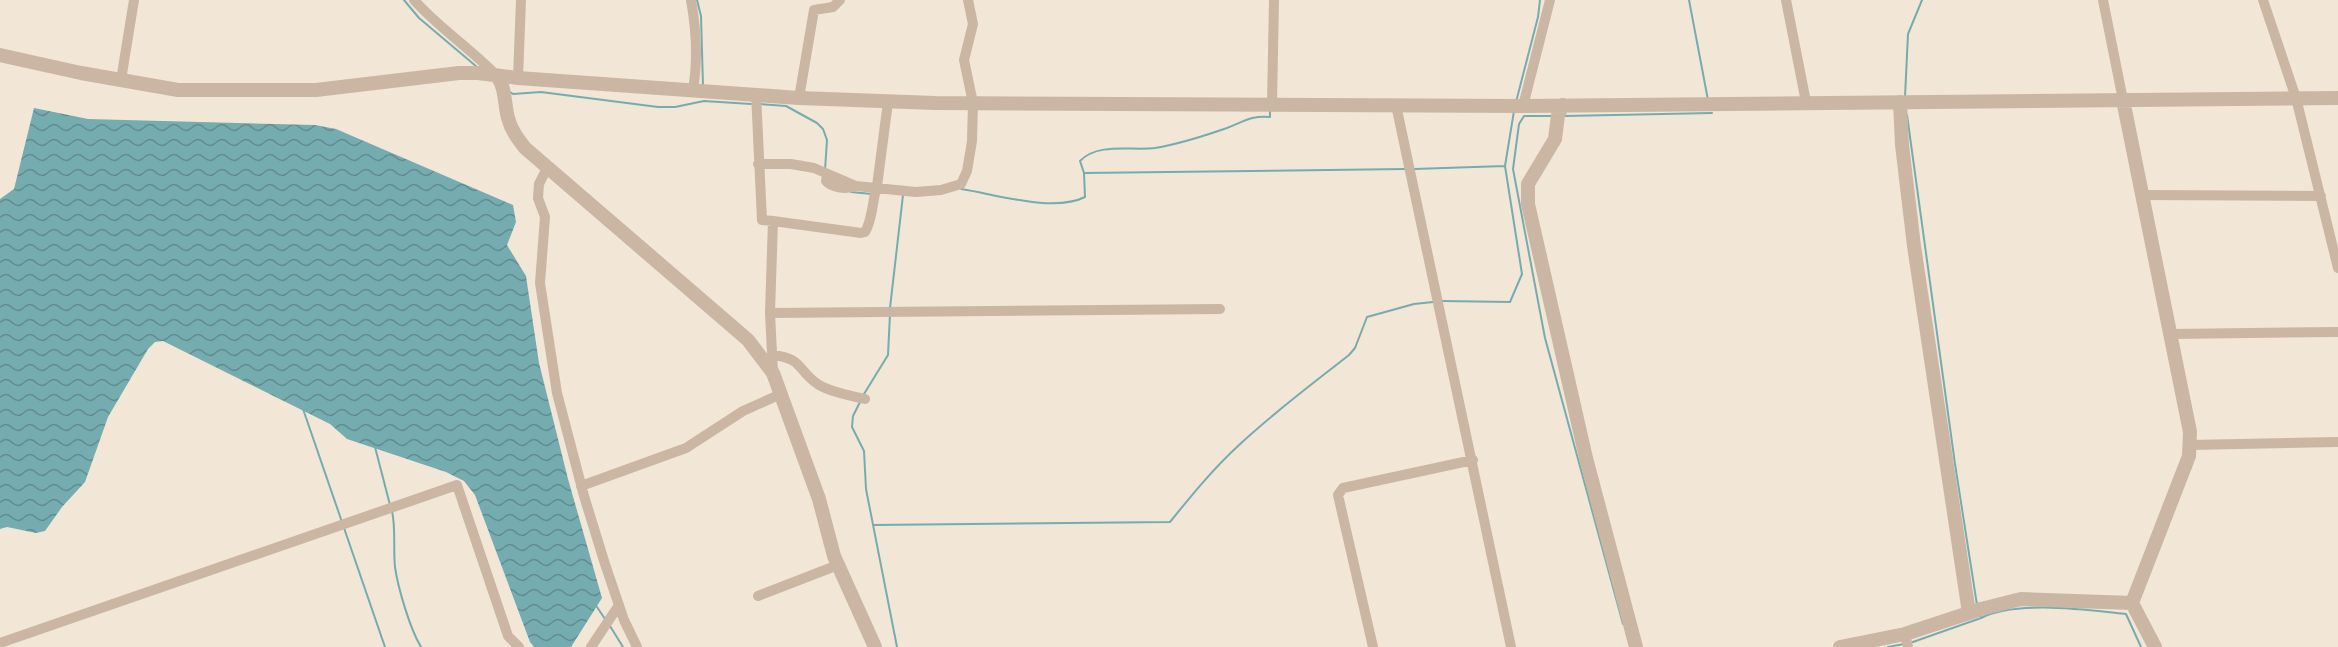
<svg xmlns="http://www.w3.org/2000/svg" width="2338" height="647" font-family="'Titillium Web',sans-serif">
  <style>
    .water { fill: url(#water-waves) }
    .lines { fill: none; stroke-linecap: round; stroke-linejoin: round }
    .stream { stroke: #75acb0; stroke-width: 2 }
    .minor { stroke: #cab6a3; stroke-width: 10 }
    .tertiary { stroke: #cab6a3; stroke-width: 14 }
  </style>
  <defs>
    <pattern id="water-waves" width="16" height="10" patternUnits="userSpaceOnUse" patternTransform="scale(1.5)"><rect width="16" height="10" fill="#75acb0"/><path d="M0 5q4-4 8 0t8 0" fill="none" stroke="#618c8f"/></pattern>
  </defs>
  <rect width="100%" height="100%" fill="#f2e6d7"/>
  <path class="water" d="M 34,108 L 88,119 L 315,125 L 336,129 L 513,205 L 516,222 L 507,245 L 526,276 L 539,363 L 568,479 L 602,598 L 571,647 L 534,647 L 530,642 L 475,495 L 464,481 L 446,472 L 347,439 L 330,424 L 163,341 L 155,342 L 148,349 L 108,417 L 85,482 L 62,507 L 45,531 L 36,533 L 7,527 L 0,529 L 0,199 L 14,189 Z"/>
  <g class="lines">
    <path class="stream" d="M 404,0 L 419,18 L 477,67
      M 697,0 L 701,16 L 703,86
      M 1689,0 L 1708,100
      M 510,92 L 513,94 L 541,92 L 658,107 L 675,107 L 704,101 L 751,104
      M 1905,97 L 1908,34 L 1922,0
      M 1516,102 L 1538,17 L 1540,0
      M 760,104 L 786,106 L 817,123 L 823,129 L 827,140 L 825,170
      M 1907,115 L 1955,464 L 1977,605
      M 1553,116 L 1524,116 L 1519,124 L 1513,169 L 1545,338 L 1623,624
      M 1565,116 L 1712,113
      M 1414,169 L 1505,166
      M 1084,173 L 1080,161 C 1098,142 1132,151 1155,148 C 1179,144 1204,136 1227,128 C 1243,122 1252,115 1270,117 L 1270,110
      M 961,189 C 995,194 1053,213 1085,197 L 1084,173 L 1406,169
      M 851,192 L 872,194
      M 1442,301 L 1510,302 L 1522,274 L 1505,166 L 1514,111
      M 890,308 L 903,195
      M 864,394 L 888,355 L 890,314
      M 860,402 L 853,416 L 852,427 L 864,451 L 866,489 L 897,647
      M 303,409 L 342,522
      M 375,447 L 390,505
      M 392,511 C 396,529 393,548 395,567 C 398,588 410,629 421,647
      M 874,525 L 1170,522 C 1191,496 1213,469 1238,446 C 1273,413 1311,385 1349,355 L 1355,348 L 1367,317 L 1414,304 L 1433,302
      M 344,528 L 385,647
      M 595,604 L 605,619
      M 1979,613 L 1981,618 C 2015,600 2087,610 2126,614 L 2141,647
      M 610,626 L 623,647
      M 1910,643 L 1981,618
      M 1888,647 L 1904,644"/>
    <path class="minor" d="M 414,0 C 439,28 471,49 497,76
      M 691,0 C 696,28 698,61 693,89
      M 1786,0 L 1806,102
      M 2103,0 L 2123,100
      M 2263,0 L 2296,98 L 2338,268
      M 518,78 L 521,0
      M 121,80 L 134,0
      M 756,94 L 762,220 L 773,221 L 770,313 L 773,373
      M 799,98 L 814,10 L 833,7 L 840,0
      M 1272,104 L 1274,0
      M 1396,105 L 1511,647
      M 1523,106 L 1550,0
      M 758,164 L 791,164 L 814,168 L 856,186 L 916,192 L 941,190 L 961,184 L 967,171 L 972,141 L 973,103 L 964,60 L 973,24 L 968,0
      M 547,168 L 539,184 L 538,198 L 545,217 L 540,283 L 557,393 L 584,496 L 605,564 L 624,620 L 637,647
      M 827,175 L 826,181 C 832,188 845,189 853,187
      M 2142,195 L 2321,196
      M 773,221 L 861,233 L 865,232 C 873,219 872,201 877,186 L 888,102
      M 770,313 L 1220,309
      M 2171,334 L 2338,332
      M 772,355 C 804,358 797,371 819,385 C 832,393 850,395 865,399
      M 2190,445 L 2338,442
      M 581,486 L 686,448 L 743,411 L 781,394
      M 758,596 L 838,565
      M 1905,634 L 1908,647
      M 0,643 L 457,485 L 508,636 L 519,647
      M 591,647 L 619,605
      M 1373,647 L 1338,495 L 1343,488 L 1473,460"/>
    <path class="tertiary" d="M 0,55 L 81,73 L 178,90 L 316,90 L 459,73 L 478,73 L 518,78 L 799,98 L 935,103 L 1523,106 L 2338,98
      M 497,76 C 506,88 504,103 508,118 C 511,130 518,139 525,148 L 748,340 L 773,373 L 819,499 L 834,556 L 875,647
      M 2123,100 L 2190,432 L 2189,456 L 2132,603
      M 1900,102 L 1902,145 L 1914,246 L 1969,613
      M 1563,105 L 1558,115 L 1555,139 L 1528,184 L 1528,204 L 1586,458 L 1636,647
      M 1840,647 L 1905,634 L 1981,609 L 2021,599 L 2132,603 L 2155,647"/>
  </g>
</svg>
